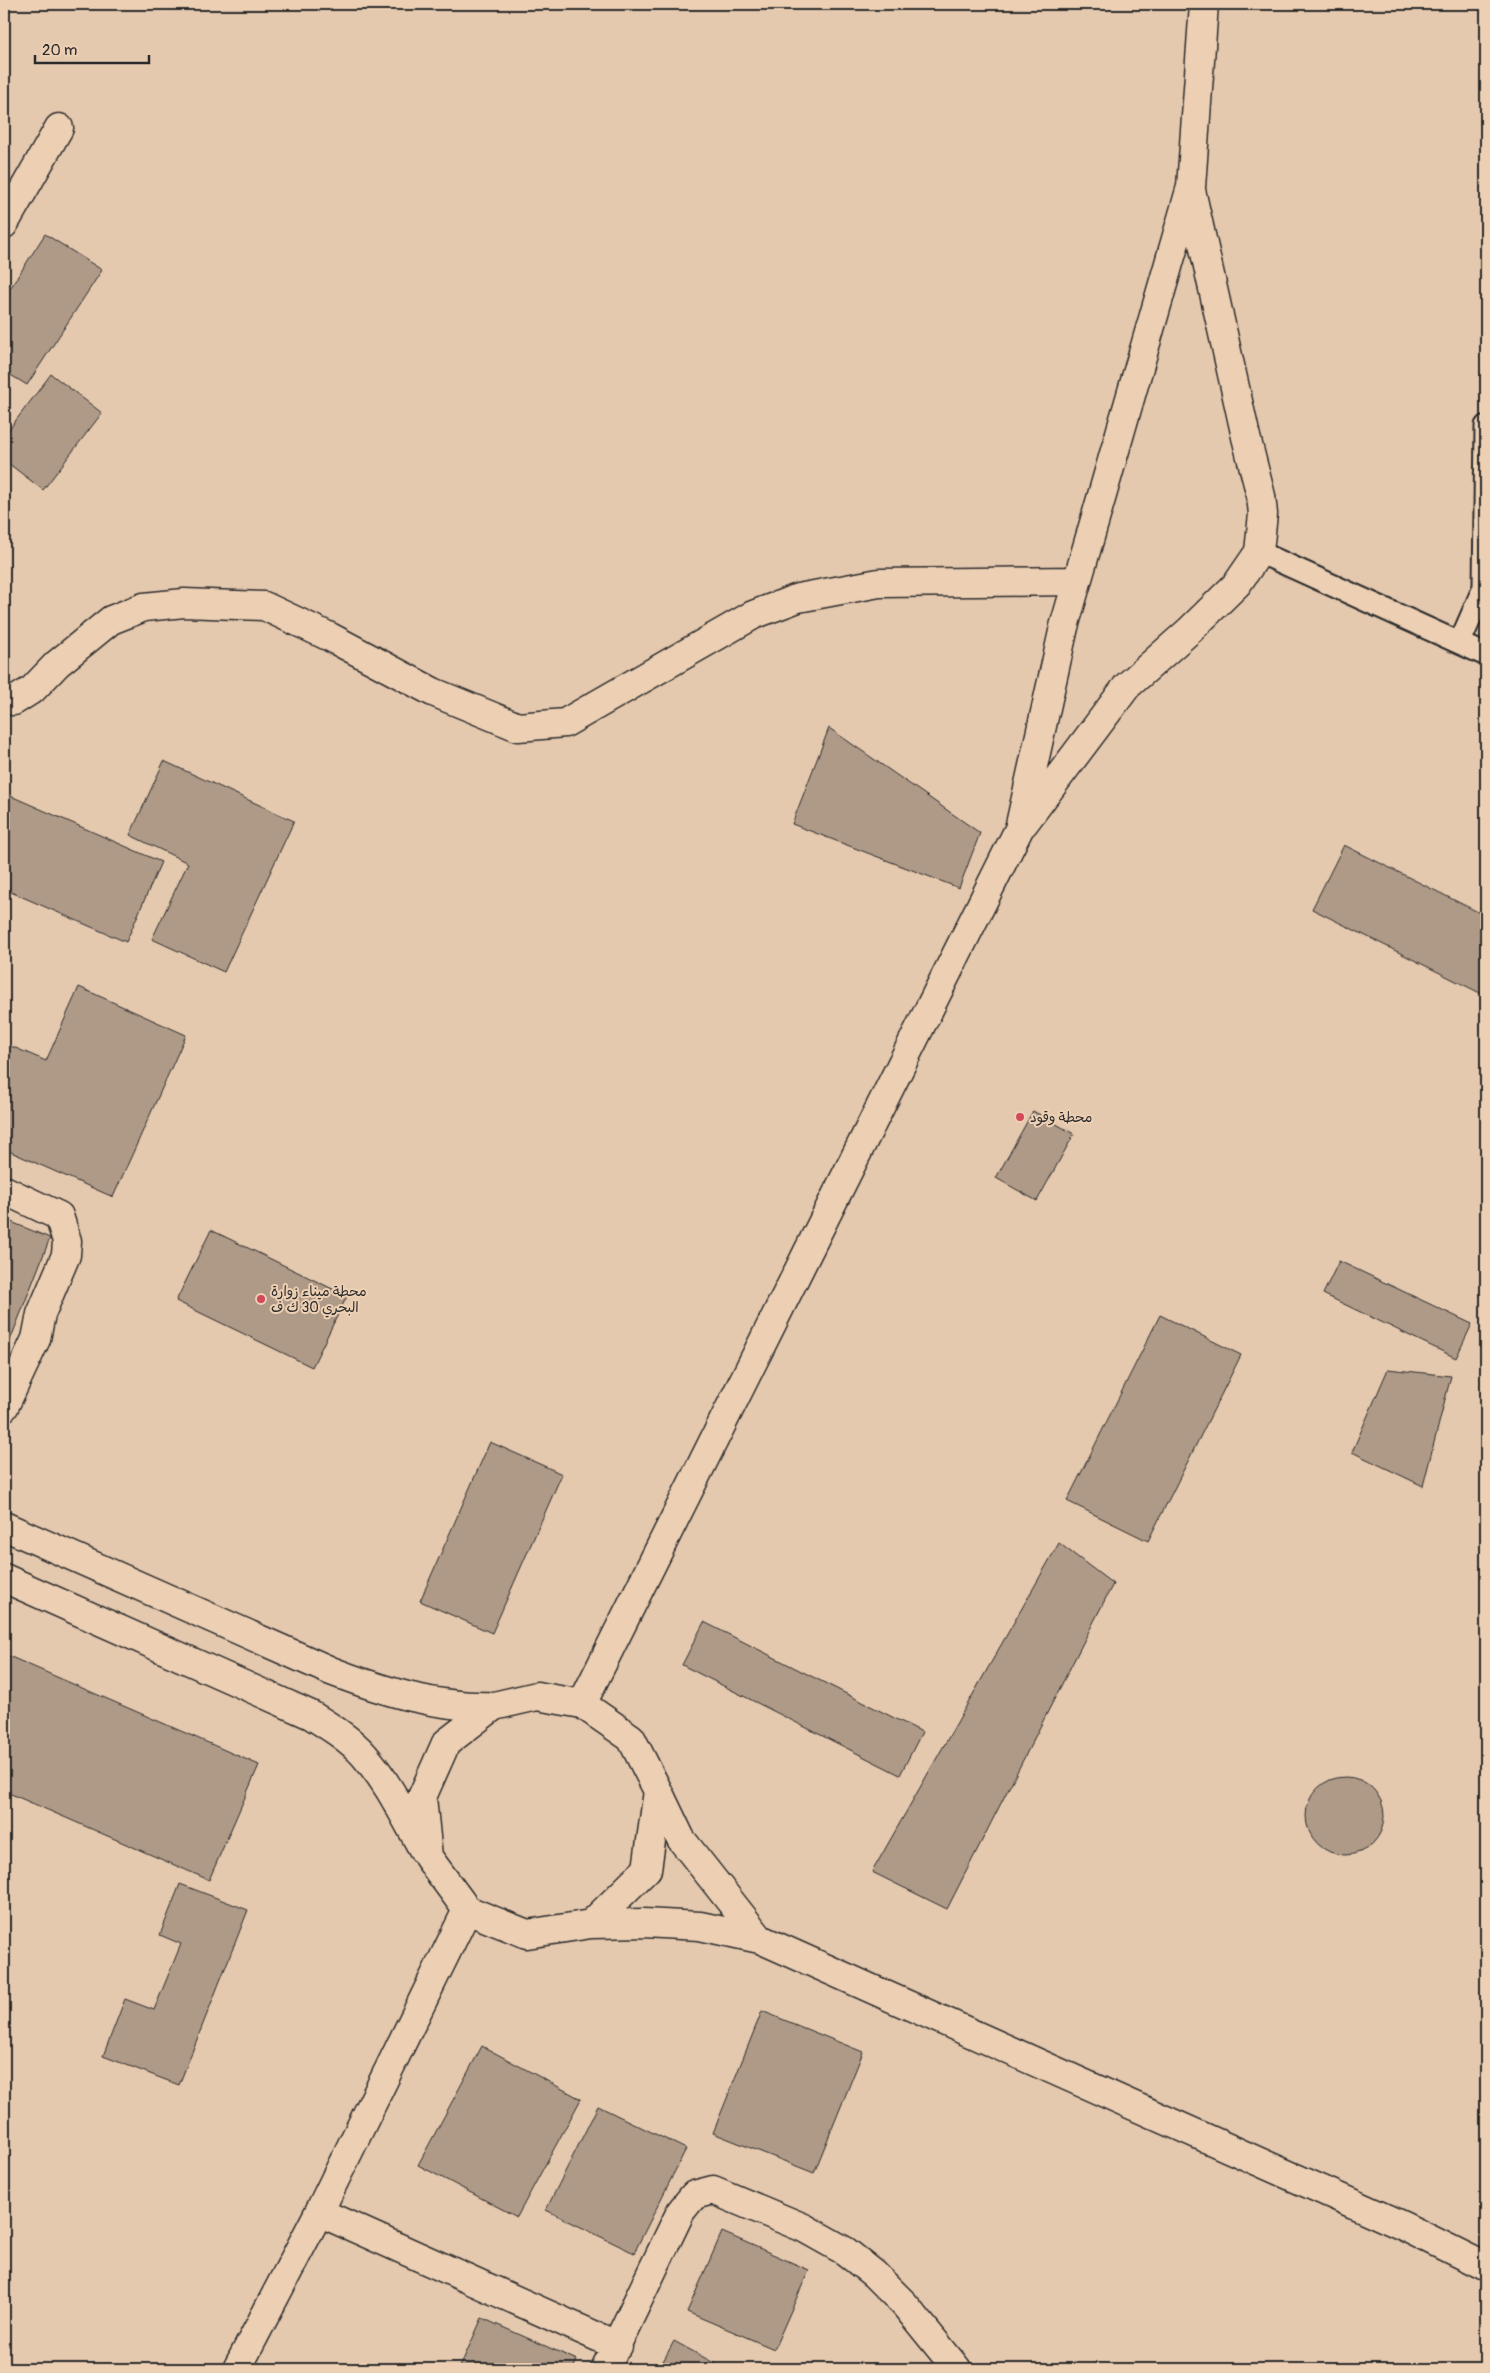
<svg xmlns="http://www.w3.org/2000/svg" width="1490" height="2373" font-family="Pangolin,'Playpen Sans Arabic',sans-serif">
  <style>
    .building { fill: #af9a88; stroke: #2b2b2b }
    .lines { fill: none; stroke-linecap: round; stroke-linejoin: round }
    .service-casing { stroke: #2b2b2b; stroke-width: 25 }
    .minor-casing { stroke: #2b2b2b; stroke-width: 31 }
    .service { stroke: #edd0b4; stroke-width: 21 }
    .minor { stroke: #edd0b4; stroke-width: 28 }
    .poi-dot { fill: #d1495b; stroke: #edd0b4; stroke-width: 2 }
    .labels { text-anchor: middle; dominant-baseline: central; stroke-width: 4; stroke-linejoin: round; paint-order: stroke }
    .poi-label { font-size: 14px; fill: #2b2b2b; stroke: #edd0b4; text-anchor: start }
  </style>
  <rect width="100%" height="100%" fill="#e5c9af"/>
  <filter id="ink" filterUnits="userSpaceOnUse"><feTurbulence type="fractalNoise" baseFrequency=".02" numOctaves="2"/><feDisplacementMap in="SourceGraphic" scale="10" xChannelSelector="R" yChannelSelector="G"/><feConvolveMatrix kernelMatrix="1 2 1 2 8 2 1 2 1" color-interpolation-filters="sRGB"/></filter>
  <g filter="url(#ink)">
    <path class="building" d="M 45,234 L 102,270 L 27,385 L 4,371 L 4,298 Z
      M 51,374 L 102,413 L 43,490 L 4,460 L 4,436 Z
      M 829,728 L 980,833 L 959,888 L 792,824 Z
      M 164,761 L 294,821 L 224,972 L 152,939 L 188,863 L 130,835 Z
      M 4,793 L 161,862 L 126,942 L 4,889 Z
      M 1344,845 L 1486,916 L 1486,996 L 1312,909 Z
      M 79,987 L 186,1035 L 113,1197 L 4,1149 L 4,1043 L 46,1061 Z
      M 1033,1111 L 1074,1134 L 1037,1201 L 996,1178 Z
      M 4,1219 L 50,1238 L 4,1356 Z
      M 211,1230 L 347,1296 L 312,1367 L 176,1301 Z
      M 1339,1261 L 1472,1324 L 1456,1358 L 1323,1294 Z
      M 1160,1315 L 1241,1355 L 1148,1541 L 1067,1501 Z
      M 1388,1369 L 1451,1376 L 1423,1486 L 1352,1452 Z
      M 490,1442 L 562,1474 L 492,1633 L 420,1601 Z
      M 1059,1543 L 1113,1584 L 947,1909 L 872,1872 Z
      M 704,1622 L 922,1732 L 900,1775 L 682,1665 Z
      M 4,1654 L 259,1765 L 209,1880 L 4,1791 Z
      M1306 1816a39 39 0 1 1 78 0a39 39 0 1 1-78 0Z
      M 180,1884 L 248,1910 L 179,2085 L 103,2056 L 125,1999 L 154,2010 L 181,1944 L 160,1935 Z
      M 762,2011 L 863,2052 L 814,2173 L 713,2133 Z
      M 482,2046 L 581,2099 L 517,2217 L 418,2165 Z
      M 598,2106 L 686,2149 L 634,2253 L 546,2210 Z
      M 722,2232 L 809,2270 L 774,2349 L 687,2312 Z
      M 482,2318 L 577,2360 L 573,2369 L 459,2369 Z
      M 674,2341 L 725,2369 L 659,2369 Z"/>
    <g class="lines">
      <defs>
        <path id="service" d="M 1259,552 L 1486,655
          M 1460,642 L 1484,587 L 1486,426"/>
        <path id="minor" d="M 4,224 L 59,128
          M 4,700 L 14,701 L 33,689 L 57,664 L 111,620 L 144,607 L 184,603 L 264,606 L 330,637 L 433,692 L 518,727 L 565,723 L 753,615 L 798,598 L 879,583 L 1077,581
          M 1024,823 L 1127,686 L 1189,631 L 1237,584 L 1259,552 L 1263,514 L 1261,496 L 1246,437 L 1191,190
          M 4,1190 L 59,1216 L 67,1241 L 66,1255 L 41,1314 L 36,1339 L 4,1407
          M 4,1526 L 331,1671 C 383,1691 437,1708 494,1706
          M 4,1578 L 311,1715 C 329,1726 350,1739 364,1755 C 389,1783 405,1818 424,1851
          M 582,1704 L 1019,829 L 1064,627 L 1191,187 L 1204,4
          M 658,1791 L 647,1869 L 591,1924 L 527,1934 L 467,1910 L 428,1857 L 422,1797 L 446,1743 L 494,1706 L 537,1696 L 582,1704 L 631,1738 L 658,1791 L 681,1839 L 760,1939
          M 591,1924 L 644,1923 L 700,1926 L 760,1939 L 1403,2226 L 1486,2267
          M 319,2212 L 618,2346
          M 237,2369 L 319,2212 L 467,1910
          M 605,2369 L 681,2211 L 694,2195 L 713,2190 L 804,2228 L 845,2251 L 874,2274 L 905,2305 L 957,2369"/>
      </defs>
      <use href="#service" class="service-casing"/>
      <use href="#minor" class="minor-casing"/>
      <use href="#service" class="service"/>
      <use href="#minor" class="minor"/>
    </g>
  </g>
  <g class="poi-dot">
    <circle cx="1020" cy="1117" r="5"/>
    <circle cx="261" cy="1299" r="5"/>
  </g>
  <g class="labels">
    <g class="poi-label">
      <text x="1030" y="1117">محطة وقود</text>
      <text x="271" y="1291">محطة ميناء زوارة<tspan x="271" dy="16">البحري 30 ك ف</tspan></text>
    </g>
  </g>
  <rect width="1490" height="2373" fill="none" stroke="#edd0b4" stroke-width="20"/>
  <rect x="10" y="10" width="1470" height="2353" fill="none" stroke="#2b2b2b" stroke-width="2" filter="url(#ink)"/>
  <path d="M35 55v8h114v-8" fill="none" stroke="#2b2b2b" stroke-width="2.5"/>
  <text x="42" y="55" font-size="15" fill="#2b2b2b" stroke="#edd0b4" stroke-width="4" paint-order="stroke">20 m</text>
</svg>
